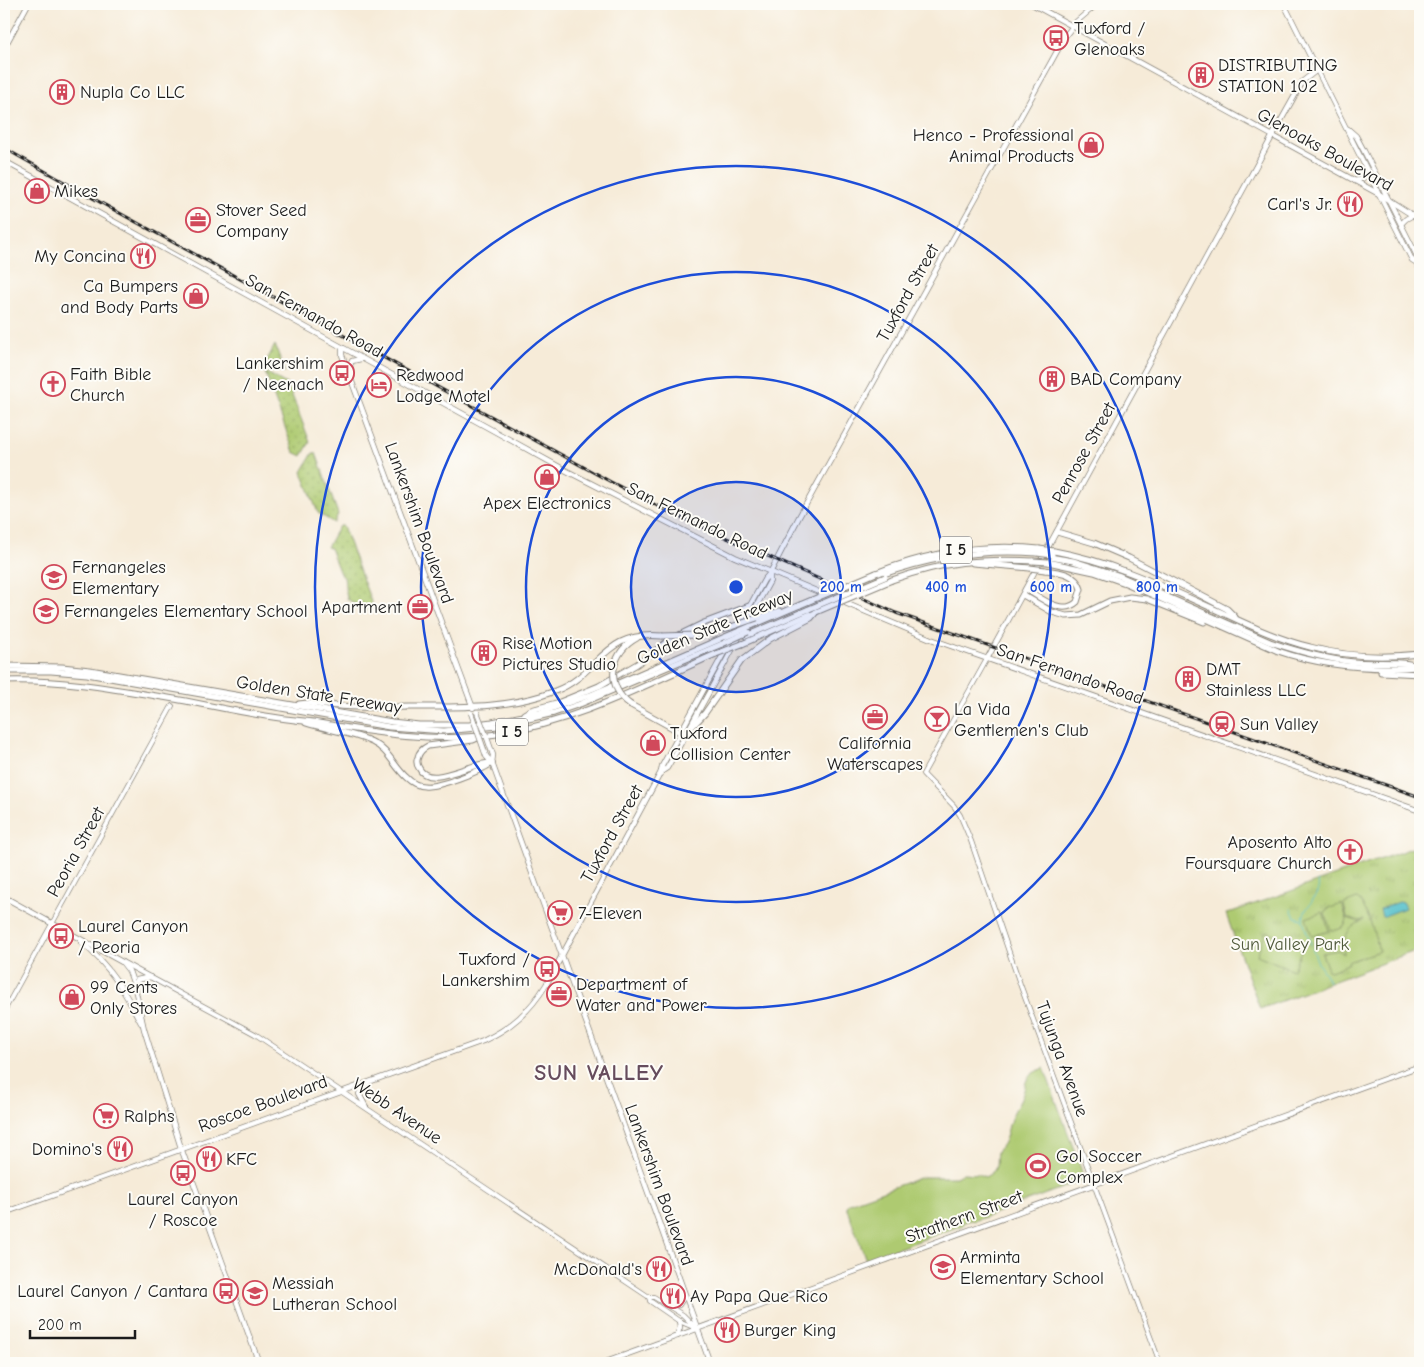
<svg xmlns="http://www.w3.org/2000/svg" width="1424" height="1367" font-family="'Comic Neue',sans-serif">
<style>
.grass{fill:url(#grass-dots);stroke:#657346}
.park{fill:url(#park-tufts);stroke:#657346}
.pitch{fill:#aeca71;stroke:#657346}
.water{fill:#50bec9;stroke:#366d72}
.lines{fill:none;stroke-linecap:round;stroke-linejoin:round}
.stream{stroke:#50bec9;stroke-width:1}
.tertiary-casing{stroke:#89847a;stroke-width:5.5}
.secondary-casing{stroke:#89847a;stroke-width:6}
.primary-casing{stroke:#89847a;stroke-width:6}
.motorway-casing{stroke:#89847a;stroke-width:7}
.tertiary{stroke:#fff;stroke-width:4}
.secondary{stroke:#fff;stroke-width:4.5}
.primary{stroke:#fff;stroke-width:4.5}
.motorway{stroke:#fff;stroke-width:5}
.rail-casing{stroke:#1c1c1c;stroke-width:3}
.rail{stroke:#fdfcf7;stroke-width:1;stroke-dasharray:4;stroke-linecap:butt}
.primary-bridge-casing{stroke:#89847a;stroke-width:6;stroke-linecap:butt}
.motorway-bridge-casing{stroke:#89847a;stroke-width:7;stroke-linecap:butt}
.primary-bridge{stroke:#fff;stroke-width:4.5}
.motorway-bridge{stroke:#fff;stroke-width:5}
.ring{fill:none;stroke:#1d4ed8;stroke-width:2.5}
.labels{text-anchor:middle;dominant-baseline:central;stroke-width:4;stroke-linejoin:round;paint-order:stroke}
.shield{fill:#fdfcf7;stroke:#605f5e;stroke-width:1}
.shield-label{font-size:16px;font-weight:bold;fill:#1c1c1c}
.poi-label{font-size:18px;fill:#1c1c1c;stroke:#fdfcf7;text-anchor:start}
.street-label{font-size:18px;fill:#1c1c1c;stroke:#fdfcf7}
.park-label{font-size:18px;fill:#4f593a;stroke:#fdfcf7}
.district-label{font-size:22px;font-weight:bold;letter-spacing:1px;fill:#664c5d;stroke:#fdfcf7}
.centre{fill:#1d4ed8;stroke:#fdfcf7;stroke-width:2.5}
.ring-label{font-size:15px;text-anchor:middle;font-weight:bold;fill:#1d4ed8;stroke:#fdfcf7;stroke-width:4;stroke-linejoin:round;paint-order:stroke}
</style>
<defs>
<pattern id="grass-dots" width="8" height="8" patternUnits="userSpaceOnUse" patternTransform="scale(1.25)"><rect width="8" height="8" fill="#aeca71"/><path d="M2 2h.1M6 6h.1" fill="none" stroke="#95ad61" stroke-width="1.8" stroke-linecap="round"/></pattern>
<pattern id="park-tufts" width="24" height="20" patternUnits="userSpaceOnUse" patternTransform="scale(1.25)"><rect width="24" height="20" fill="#aeca71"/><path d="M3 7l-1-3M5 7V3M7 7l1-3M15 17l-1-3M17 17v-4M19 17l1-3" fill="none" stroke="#95ad61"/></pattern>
</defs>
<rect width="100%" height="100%" fill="#fdfcf7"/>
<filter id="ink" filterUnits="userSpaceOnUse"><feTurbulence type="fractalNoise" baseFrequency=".02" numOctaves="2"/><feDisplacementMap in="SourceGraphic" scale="10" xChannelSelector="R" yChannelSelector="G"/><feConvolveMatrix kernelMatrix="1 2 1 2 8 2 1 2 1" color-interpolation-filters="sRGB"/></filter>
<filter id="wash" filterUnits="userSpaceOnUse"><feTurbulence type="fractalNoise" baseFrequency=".0096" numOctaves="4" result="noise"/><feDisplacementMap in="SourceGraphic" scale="20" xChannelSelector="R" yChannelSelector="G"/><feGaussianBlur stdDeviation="1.12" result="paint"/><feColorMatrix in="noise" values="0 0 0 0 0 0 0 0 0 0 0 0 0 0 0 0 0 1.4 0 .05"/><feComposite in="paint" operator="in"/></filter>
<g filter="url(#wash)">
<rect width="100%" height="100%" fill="#f6ebd8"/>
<g class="grass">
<path d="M275 345 285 372 266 362Z"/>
<path d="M265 372 288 385 310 442 302 456 294 452Z"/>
<path d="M313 453H316L338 514 334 523 318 513 302 472Z"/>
<path d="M339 526H343L373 607H370L367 611 347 599 344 577 340 574 330 548 327 547Z"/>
</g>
<path class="park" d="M1412 848 1417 850 1420 858V949L1260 1009 1226 914Z"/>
<g class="pitch">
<path d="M1357 899C1366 903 1376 939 1379 951L1348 962V964L1331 971 1328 970 1322 953 1338 950 1344 954C1342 936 1349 927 1364 920L1357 921 1347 918 1344 904Z"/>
<path d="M1342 904 1347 920 1344 927 1337 930H1331L1325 913 1327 909Z"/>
<path d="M1323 912 1329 931 1312 936 1306 918Z"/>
<path d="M1266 931 1303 946 1293 970 1257 955Z"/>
<path d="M1044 1068 1084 1177 1083 1180 974 1221 972 1220 964 1222 963 1225 866 1260 846 1206 849 1203 922 1177H956L963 1173 978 1174 985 1177C1000 1169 995 1165 997 1151 1008 1142 1006 1132 1011 1119 1013 1112 1017 1107 1020 1101 1029 1083 1020 1077 1044 1068Z"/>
</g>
<path class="water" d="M1402 901 1405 908 1382 917 1380 909Z"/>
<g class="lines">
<g class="stream">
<path d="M1318 881C1322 897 1303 906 1303 920 1303 923 1317 961 1319 965 1323 971 1327 975 1329 982"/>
<path d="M1291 909 1295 917 1302 919"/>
</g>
</g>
</g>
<g filter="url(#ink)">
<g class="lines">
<defs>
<g id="tertiary">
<path d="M987 659 923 774 954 806 960 815 971 841 1020 984 1160 1363"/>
<path d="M124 963 255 1034 649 1297H654L683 1315 697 1329"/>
<path d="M4 1011 172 706"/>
<path d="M649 1297 650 1301 679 1321 693 1327"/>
<path d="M670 1307 679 1305 685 1296"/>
</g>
<g id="secondary">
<path d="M1032 4 1379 194 1420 220"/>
<path d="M4 48 28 4"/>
<path d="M987 659 1279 124 1303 81 1317 70"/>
<path d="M677 1336 680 1327 679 1321"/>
<path d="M603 1363 1420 1066"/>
</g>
<g id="primary">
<path d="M1284 4 1412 260 1417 263 1420 270"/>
<path d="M1348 129 1356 136 1364 151 1418 258 1417 263"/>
<path d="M4 161 563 469 735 557 931 639 1420 811"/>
<path d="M1355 181 1363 178 1367 171"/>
<path d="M1401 224 1406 219 1413 215"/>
<path d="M342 348V355L352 382 473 708"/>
<path d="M352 376 350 365 352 361 361 359"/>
<path d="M486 735 493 755 492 763"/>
<path d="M483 747 486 756 492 763 710 1363"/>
<path d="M661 772 667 768 675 754 770 581V573"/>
<path d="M4 897 122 962 129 971 135 988 144 1029 181 1148 259 1363"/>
<path d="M81 942C110 966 124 990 141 1023"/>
<path d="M135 987 137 980 150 977"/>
<path d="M366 1107 359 1094 361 1089 367 1084"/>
<path d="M4 1213 483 1041C511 1028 530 1011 546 985L661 772 662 766 764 580 770 573 799 517 1066 35 1076 22 1097 4"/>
</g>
<g id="motorway">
<path d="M1057 532 1094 543 1129 558 1227 609 1235 617"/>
<path d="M1054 551C1115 562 1169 589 1225 614 1253 627 1281 640 1310 647 1346 657 1383 658 1420 654"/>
<path d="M1050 557 1073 561 1120 576 1270 642C1297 651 1325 659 1354 662 1373 664 1404 660 1420 667"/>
<path d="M1048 562 1094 572 1128 584 1278 651C1324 667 1372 670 1420 667"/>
<path d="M973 563 1030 568"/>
<path d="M876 573C929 552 982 543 1039 549"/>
<path d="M881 575C932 556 983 549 1037 553"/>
<path d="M892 580C943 562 980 558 1033 561"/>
<path d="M1026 589C1041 598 1062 616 1077 602L1081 589C1076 573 1060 572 1045 570"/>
<path d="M1023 595 1052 612 1066 616 1081 615 1110 601 1130 597 1147 599 1204 622"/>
<path d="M757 618 780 611"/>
<path d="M751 626 800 605"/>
<path d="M696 635 731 627"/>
<path d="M746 636 809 609"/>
<path d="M742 644 815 612"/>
<path d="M4 666 62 667 90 670 392 722 419 725H469L492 722 539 713 593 694 725 637"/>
<path d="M614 668C617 654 624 645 637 638"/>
<path d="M4 671H51L87 674 389 727 444 731 498 726 554 713 580 704 722 644"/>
<path d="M1381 672 1420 674"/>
<path d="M4 681C65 679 120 690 180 700 218 707 256 716 295 720 301 721 307 721 313 722 375 733 435 743 497 734 574 723 645 685 716 654"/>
<path d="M299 704 308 703C343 708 377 708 411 707 459 707 509 709 555 691 600 674 602 630 662 636"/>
<path d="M631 705 680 732H687L705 713 742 660 770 639 811 618 816 612"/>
<path d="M524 714 531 710 560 702 599 686 637 664 671 639 704 623 749 606"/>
<path d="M306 723C327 730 352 732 372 742 389 750 394 767 407 778 411 782 418 786 424 786 438 788 481 771 492 763"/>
<path d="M480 737 473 740 428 746C424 748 419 752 418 757 416 761 417 765 419 768 429 790 473 761 492 763"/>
</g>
</defs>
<use href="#tertiary" class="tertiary-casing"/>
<use href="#secondary" class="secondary-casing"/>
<use href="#primary" class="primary-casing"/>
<use href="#motorway" class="motorway-casing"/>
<use href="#tertiary" class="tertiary"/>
<use href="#secondary" class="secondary"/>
<use href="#primary" class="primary"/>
<use href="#motorway" class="motorway"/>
<defs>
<path id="rail" d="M4 148 105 205 611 482 675 515 896 613 1420 797"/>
</defs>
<use href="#rail" class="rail-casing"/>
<use href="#rail" class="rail"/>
<defs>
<g id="primary-bridge">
<path d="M477 712 486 735"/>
<path d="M471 713 483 747"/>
</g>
<g id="motorway-bridge">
<path d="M1039 549 1054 551"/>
<path d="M1037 553 1052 555"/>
<path d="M1033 561 1048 562"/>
<path d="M1030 568 1045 570"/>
<path d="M800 605 876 573"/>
<path d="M809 609 885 577"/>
<path d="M816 612 892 580"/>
<path d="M731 627 757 618"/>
<path d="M662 636 696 635"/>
<path d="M725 637 751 626"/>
<path d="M722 644 748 632"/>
<path d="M716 654 742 644"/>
<path d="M614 668C612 684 618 696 631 705"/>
</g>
</defs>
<use href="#primary-bridge" class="primary-bridge-casing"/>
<use href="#motorway-bridge" class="motorway-bridge-casing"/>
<use href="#primary-bridge" class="primary-bridge"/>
<use href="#motorway-bridge" class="motorway-bridge"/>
</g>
</g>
<circle cx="736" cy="587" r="105" fill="#1d4ed8" fill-opacity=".12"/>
<g class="ring">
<circle cx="736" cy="587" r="105"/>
<circle cx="736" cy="587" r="210"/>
<circle cx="736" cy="587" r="315"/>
<circle cx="736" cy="587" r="421"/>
</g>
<defs>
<symbol id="bus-ring" viewBox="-11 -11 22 22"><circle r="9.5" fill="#fdfcf7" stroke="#d1495b" stroke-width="1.5"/><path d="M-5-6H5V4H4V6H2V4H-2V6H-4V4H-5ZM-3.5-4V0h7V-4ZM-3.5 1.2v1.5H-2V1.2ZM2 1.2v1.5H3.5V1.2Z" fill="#d1495b"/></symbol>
<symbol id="building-ring" viewBox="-11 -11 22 22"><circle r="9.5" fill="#fdfcf7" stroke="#d1495b" stroke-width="1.5"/><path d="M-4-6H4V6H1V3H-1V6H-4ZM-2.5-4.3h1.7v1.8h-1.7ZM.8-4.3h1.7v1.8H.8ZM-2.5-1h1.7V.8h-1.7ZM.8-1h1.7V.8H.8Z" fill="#d1495b"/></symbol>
<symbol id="shop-ring" viewBox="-11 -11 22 22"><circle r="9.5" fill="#fdfcf7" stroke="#d1495b" stroke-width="1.5"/><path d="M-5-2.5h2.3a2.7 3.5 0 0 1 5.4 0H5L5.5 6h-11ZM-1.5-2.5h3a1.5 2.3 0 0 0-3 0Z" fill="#d1495b"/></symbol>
<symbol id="restaurant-ring" viewBox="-11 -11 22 22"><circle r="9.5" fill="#fdfcf7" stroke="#d1495b" stroke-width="1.5"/><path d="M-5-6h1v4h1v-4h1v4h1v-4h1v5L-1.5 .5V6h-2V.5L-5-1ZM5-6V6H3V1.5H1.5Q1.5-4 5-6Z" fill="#d1495b"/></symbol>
<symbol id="office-ring" viewBox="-11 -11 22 22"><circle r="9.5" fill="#fdfcf7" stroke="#d1495b" stroke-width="1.5"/><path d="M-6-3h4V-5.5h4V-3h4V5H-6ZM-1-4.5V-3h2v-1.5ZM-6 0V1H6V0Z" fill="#d1495b"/></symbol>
<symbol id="church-ring" viewBox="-11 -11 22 22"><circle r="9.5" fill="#fdfcf7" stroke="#d1495b" stroke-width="1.5"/><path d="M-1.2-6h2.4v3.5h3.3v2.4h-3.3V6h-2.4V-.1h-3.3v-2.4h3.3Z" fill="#d1495b"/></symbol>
<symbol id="hotel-ring" viewBox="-11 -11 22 22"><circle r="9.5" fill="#fdfcf7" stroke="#d1495b" stroke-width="1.5"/><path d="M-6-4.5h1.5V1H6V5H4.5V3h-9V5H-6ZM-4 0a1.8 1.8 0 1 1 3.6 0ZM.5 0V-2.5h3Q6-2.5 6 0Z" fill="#d1495b"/></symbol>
<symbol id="school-ring" viewBox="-11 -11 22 22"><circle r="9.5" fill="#fdfcf7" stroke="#d1495b" stroke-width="1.5"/><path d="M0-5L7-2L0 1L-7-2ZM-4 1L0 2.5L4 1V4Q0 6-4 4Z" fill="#d1495b"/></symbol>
<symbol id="bar-ring" viewBox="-11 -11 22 22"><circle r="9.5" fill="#fdfcf7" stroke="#d1495b" stroke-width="1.5"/><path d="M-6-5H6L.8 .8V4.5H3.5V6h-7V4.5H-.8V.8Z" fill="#d1495b"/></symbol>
<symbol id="station-ring" viewBox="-11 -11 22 22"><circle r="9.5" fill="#fdfcf7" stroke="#d1495b" stroke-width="1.5"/><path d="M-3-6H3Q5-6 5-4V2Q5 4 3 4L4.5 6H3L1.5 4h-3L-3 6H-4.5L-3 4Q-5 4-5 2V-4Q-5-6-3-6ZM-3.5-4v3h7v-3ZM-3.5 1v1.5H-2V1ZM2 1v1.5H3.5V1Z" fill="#d1495b"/></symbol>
<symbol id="supermarket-ring" viewBox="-11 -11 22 22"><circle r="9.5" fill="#fdfcf7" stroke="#d1495b" stroke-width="1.5"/><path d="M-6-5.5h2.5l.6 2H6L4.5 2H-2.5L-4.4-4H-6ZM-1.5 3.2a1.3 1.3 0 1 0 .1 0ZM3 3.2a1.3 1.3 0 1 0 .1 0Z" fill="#d1495b"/></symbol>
<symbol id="stadium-ring" viewBox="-11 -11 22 22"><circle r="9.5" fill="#fdfcf7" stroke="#d1495b" stroke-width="1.5"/><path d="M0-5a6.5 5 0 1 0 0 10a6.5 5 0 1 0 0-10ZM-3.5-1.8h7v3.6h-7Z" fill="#d1495b"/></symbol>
</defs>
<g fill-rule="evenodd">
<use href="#bus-ring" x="1042" y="24" width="28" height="28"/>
<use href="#building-ring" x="1187" y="61" width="28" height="28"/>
<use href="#building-ring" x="48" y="78" width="28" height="28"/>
<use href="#shop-ring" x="1077" y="131" width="28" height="28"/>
<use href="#shop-ring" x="23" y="177" width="28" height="28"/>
<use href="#restaurant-ring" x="1336" y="190" width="28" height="28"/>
<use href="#office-ring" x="184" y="206" width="28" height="28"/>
<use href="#restaurant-ring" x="129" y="242" width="28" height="28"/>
<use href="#shop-ring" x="182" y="282" width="28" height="28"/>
<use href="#bus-ring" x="328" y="359" width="28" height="28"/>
<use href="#building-ring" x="1038" y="365" width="28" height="28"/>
<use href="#church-ring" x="39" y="370" width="28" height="28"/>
<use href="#hotel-ring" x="365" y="371" width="28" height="28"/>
<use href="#shop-ring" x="533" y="463" width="28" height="28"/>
<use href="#school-ring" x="40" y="563" width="28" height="28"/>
<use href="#office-ring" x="406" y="593" width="28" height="28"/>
<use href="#school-ring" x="32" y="597" width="28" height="28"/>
<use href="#building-ring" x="470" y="639" width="28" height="28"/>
<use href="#building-ring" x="1174" y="665" width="28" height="28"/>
<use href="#office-ring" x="861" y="703" width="28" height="28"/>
<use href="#bar-ring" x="923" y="705" width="28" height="28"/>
<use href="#station-ring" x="1208" y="710" width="28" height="28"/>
<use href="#shop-ring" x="639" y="729" width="28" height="28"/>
<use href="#church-ring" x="1336" y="838" width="28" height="28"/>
<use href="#supermarket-ring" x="546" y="899" width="28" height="28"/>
<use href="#bus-ring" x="47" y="922" width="28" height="28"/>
<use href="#bus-ring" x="533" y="955" width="28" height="28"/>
<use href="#office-ring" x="545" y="980" width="28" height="28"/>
<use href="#shop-ring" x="58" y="983" width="28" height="28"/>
<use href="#supermarket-ring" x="92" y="1102" width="28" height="28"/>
<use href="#restaurant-ring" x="106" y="1135" width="28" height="28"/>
<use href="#restaurant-ring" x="195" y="1145" width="28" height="28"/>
<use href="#stadium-ring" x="1024" y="1152" width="28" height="28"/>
<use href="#bus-ring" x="169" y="1159" width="28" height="28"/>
<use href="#school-ring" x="929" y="1253" width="28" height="28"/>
<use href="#restaurant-ring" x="645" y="1255" width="28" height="28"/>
<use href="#bus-ring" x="212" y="1277" width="28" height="28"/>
<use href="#school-ring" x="241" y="1279" width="28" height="28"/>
<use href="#restaurant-ring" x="659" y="1282" width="28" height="28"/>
<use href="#restaurant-ring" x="713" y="1316" width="28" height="28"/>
</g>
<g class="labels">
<g class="shield">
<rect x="940" y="536.5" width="32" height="27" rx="4"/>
<rect x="496" y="718.5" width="32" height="27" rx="4"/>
</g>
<g class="shield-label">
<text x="956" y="550">I 5</text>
<text x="512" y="732">I 5</text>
</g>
<g class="poi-label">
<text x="1074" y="28">Tuxford /<tspan x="1074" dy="21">Glenoaks</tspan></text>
<text x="1218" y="65">DISTRIBUTING<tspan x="1218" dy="21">STATION 102</tspan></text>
<text x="80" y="92">Nupla Co LLC</text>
<text x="1074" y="135" text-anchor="end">Henco - Professional<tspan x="1074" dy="21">Animal Products</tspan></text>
<text x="54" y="191">Mikes</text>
<text x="1332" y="204" text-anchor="end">Carl's Jr.</text>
<text x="216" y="210">Stover Seed<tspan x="216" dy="21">Company</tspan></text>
<text x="126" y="256" text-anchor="end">My Concina</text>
<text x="178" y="286" text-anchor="end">Ca Bumpers<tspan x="178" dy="21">and Body Parts</tspan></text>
<text x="324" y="363" text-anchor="end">Lankershim<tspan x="324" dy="21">/ Neenach</tspan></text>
<text x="70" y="374">Faith Bible<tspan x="70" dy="21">Church</tspan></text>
<text x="396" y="375">Redwood<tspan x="396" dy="21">Lodge Motel</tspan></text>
<text x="1070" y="379">BAD Company</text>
<text x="547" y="503" text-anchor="middle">Apex Electronics</text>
<text x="72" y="567">Fernangeles<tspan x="72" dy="21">Elementary</tspan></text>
<text x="402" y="607" text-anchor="end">Apartment</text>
<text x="64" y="611">Fernangeles Elementary School</text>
<text x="502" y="643">Rise Motion<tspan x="502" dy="21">Pictures Studio</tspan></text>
<text x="1206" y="669">DMT<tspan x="1206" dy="21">Stainless LLC</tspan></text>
<text x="954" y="709">La Vida<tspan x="954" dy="21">Gentlemen's Club</tspan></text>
<text x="1240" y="724">Sun Valley</text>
<text x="670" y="733">Tuxford<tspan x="670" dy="21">Collision Center</tspan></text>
<text x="875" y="743" text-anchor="middle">California<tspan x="875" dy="21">Waterscapes</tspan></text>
<text x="1332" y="842" text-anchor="end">Aposento Alto<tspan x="1332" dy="21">Foursquare Church</tspan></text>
<text x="578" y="913">7-Eleven</text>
<text x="78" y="926">Laurel Canyon<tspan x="78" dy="21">/ Peoria</tspan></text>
<text x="530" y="959" text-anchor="end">Tuxford /<tspan x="530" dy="21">Lankershim</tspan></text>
<text x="576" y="984">Department of<tspan x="576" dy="21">Water and Power</tspan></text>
<text x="90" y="987">99 Cents<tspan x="90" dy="21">Only Stores</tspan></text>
<text x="124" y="1116">Ralphs</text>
<text x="102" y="1149" text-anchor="end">Domino's</text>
<text x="1056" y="1156">Gol Soccer<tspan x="1056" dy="21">Complex</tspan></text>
<text x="226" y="1159">KFC</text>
<text x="183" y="1199" text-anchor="middle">Laurel Canyon<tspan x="183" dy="21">/ Roscoe</tspan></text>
<text x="960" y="1257">Arminta<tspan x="960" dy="21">Elementary School</tspan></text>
<text x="642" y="1269" text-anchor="end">McDonald's</text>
<text x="272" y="1283">Messiah<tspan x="272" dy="21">Lutheran School</tspan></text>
<text x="208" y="1291" text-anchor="end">Laurel Canyon / Cantara</text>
<text x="690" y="1296">Ay Papa Que Rico</text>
<text x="744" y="1330">Burger King</text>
</g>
<g class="street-label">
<text transform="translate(1325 150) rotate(29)">Glenoaks Boulevard</text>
<text transform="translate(908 293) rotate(-61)">Tuxford Street</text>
<text transform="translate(314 316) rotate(29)">San Fernando Road</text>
<text transform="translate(1084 453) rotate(-61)">Penrose Street</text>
<text transform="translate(697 521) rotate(26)">San Fernando Road</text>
<text transform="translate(419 523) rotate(70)">Lankershim Boulevard</text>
<text transform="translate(715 627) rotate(-23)">Golden State Freeway</text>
<text transform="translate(1070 674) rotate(19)">San Fernando Road</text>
<text transform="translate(319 695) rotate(9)">Golden State Freeway</text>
<text transform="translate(612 834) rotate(-61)">Tuxford Street</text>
<text transform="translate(76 852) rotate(-61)">Peoria Street</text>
<text transform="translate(1062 1059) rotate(70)">Tujunga Avenue</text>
<text transform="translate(263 1104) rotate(-20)">Roscoe Boulevard</text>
<text transform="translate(397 1111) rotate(34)">Webb Avenue</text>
<text transform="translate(659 1185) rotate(70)">Lankershim Boulevard</text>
<text transform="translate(964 1217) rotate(-20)">Strathern Street</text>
</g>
<g class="park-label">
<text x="1290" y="944">Sun Valley Park</text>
</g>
<g class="district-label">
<text x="599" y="1073">SUN VALLEY</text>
</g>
</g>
<circle cx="736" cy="587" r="8" class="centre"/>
<g class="ring-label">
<text x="841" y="592">200 m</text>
<text x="946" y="592">400 m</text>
<text x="1051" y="592">600 m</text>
<text x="1157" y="592">800 m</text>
</g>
<rect width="1424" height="1367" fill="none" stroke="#fdfcf7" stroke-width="20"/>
<path d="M30 1330v8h105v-8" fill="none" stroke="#1c1c1c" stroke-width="2.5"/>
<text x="38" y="1330" font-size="15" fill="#1c1c1c" stroke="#fdfcf7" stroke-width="4" paint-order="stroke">200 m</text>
</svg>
